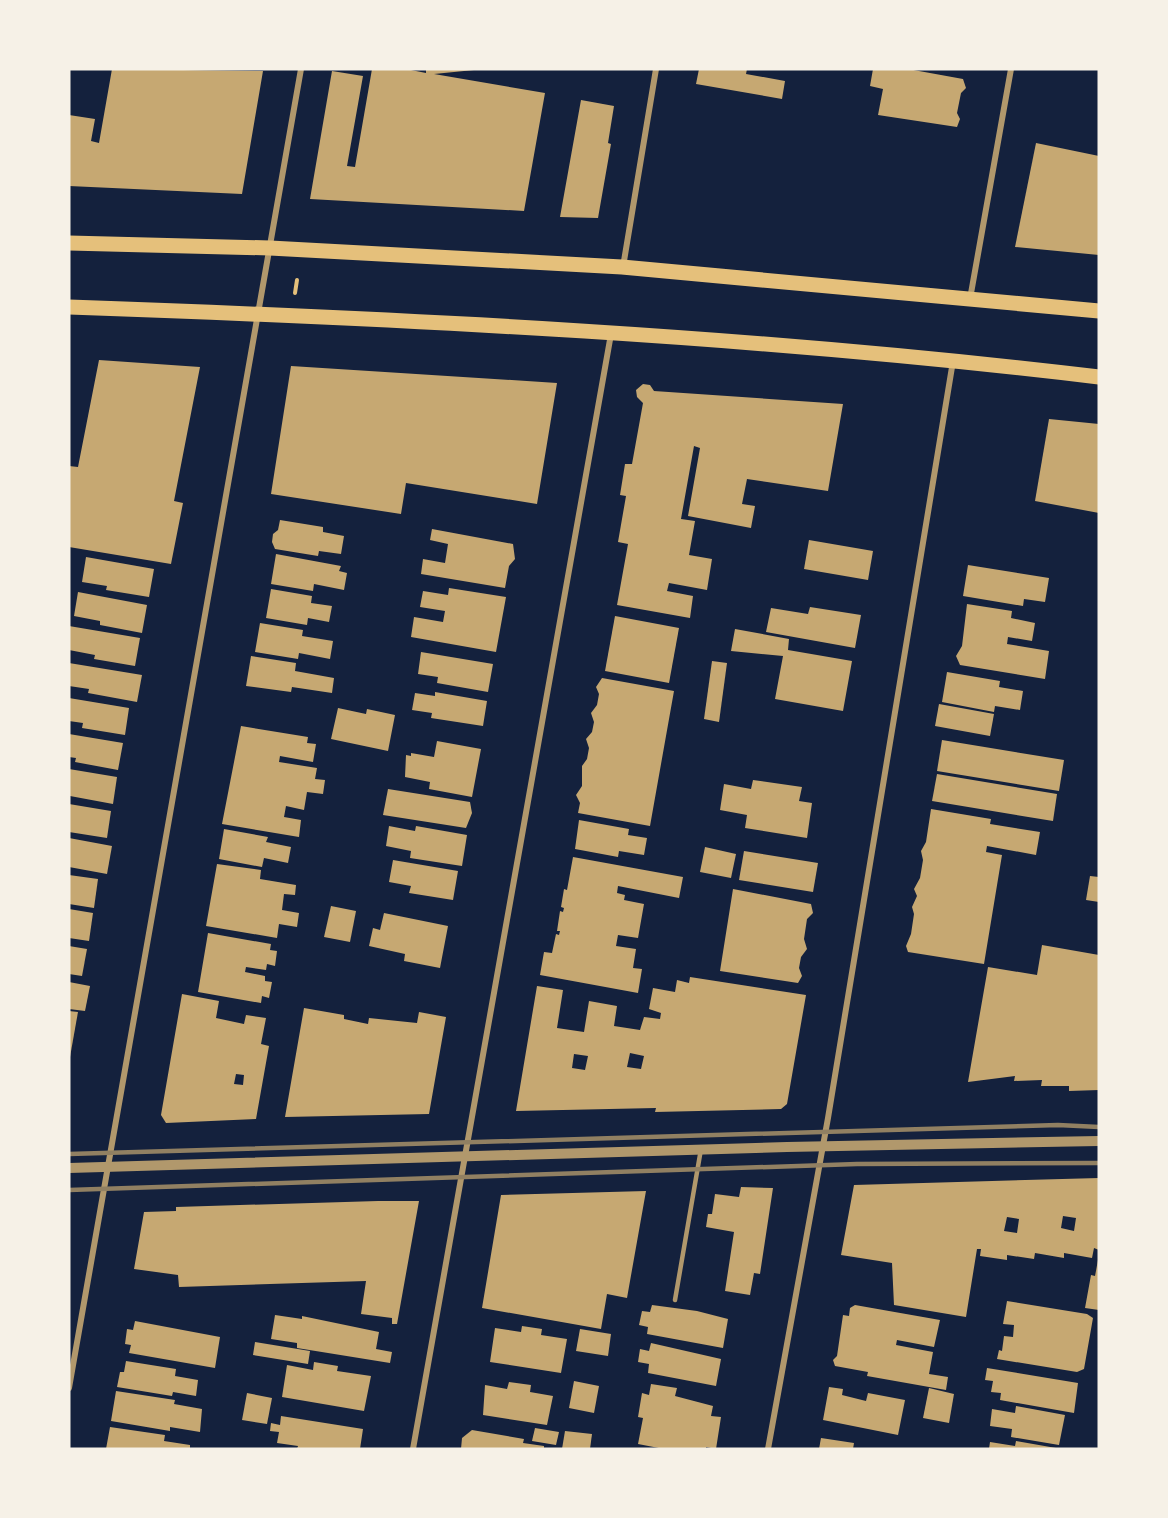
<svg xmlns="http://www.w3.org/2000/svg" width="1168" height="1518" font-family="Poppins,sans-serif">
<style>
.building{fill:#c6a872;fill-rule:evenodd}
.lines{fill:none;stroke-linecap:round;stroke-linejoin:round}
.path{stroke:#e5c07b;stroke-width:4}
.service{stroke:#b1986c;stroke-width:4.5}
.minor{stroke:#b1986c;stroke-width:6}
.tertiary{stroke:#b1986c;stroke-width:10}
.primary{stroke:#e5c07b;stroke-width:15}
.rail{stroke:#918062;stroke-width:4.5}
</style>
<rect width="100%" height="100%" fill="#14213d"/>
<g class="building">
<path d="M112 69 263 71 242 194 69 186V115L95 119 91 141 99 143Z"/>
<path d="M372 69H406L426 73V69H484L434 74 545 93 524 211 310 199 332 71 363 76 347 166 355 167Z"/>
<path d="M699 69H747L746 74 785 81 782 99 696 84Z"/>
<path d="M873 69H908L963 79 966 88 961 93 957 113 960 119 957 127 878 115 883 89 870 86Z"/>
<path d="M581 100 614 106 608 143 611 144 598 218 560 217Z"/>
<path d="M1036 143 1099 156V255L1015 247Z"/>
<path d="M99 360 200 367 174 501 183 503 171 564 69 547V466L78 467Z"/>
<path d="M291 366 557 383 537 504 406 483 401 514 271 494Z"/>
<path d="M643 384 650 385 654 391 843 404 828 491 747 479 742 504 755 506 751 528 688 516 700 448 694 446 681 519 695 521 689 555 712 559 707 590 669 583 667 591 693 596 690 618 617 605 628 544 618 542 626 496 620 495 625 464H632L643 403 637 397 636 390Z"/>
<path d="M1049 419 1099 424V513L1035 501Z"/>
<path d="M280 520 323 527V532L344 536 341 554 319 551 318 556 275 549 272 542 273 534 278 530Z"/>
<path d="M432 529 513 544 515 559 509 566 505 588 421 574 423 559 445 563 448 544 430 540Z"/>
<path d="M809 540 873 551 868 580 804 569Z"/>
<path d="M276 554 341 566 339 571 347 573 344 590 314 584 313 591 271 584Z"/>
<path d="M86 557 154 569 149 597 106 590 107 586 82 582Z"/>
<path d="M968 565 1049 578 1045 602 1024 599 1023 606 963 596Z"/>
<path d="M449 588 506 597 496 652 411 637 414 617 443 622 445 611 420 607 423 591 448 595Z"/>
<path d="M271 589 312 596 311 603 332 606 329 622 308 618 307 625 266 618Z"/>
<path d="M78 592 147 605 142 633 100 625V621L74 616Z"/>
<path d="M967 604 1012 611 1011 618 1035 623 1032 641 1008 637 1007 644 1049 651 1045 679 960 665 956 656 962 646Z"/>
<path d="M810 607 861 615 855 648 766 632 771 608 808 614Z"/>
<path d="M615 616 679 628 669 683 605 671Z"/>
<path d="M260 623 303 630 302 636 333 641 330 659 299 653 298 659 255 652Z"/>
<path d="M69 626 140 638 135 666 94 659 95 655 69 650Z"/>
<path d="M735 629 789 639 788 650 852 661 843 711 775 699 783 656 731 651Z"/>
<path d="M421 652 493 664 488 692 437 683 438 677 418 674Z"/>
<path d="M251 656 296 663 295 671 334 678 332 693 292 687 291 692 246 686Z"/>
<path d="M712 661 727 663 719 722 704 719Z"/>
<path d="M69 663 142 675 137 702 88 693 89 689 69 686Z"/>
<path d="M947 672 1000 681 999 687 1023 691 1020 710 995 706 994 712 942 702Z"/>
<path d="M602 678 674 691 650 826 578 813 580 803 576 795 582 786V766L587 759 589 748 586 739 592 732 594 722 591 713 597 705 599 694 596 687Z"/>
<path d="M435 692 487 701 483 726 431 718 432 713 412 710 415 693 435 696Z"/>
<path d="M69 698 129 708 125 735 82 728 83 723 69 721Z"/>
<path d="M939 704 994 714 990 736 935 726Z"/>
<path d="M338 708 366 714 367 709 395 715 388 751 331 739Z"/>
<path d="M241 726 308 737 307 743 316 744 313 762 280 756 279 762 317 768 315 779 325 780 323 794 307 792 304 810 286 806 284 817 301 820 299 837 222 824Z"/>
<path d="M69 734 123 743 118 770 75 762 76 758 69 757Z"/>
<path d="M942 740 1064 760 1059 791 937 771Z"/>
<path d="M437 741 481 749 472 797 429 789 430 782 405 777 406 755 411 756V753L434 757Z"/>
<path d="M69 769 117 777 113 804 70 796Z"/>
<path d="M937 774 1057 794 1053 821 932 801Z"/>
<path d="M753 780 802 787 799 801 812 803 807 838 745 828 747 815 720 810 724 784 751 789Z"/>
<path d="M388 789 470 802 472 813 466 828 383 815Z"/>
<path d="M69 804 111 811 107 838 69 832Z"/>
<path d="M931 809 991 819 990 824 1040 832 1036 855 987 846 986 852 1002 855 984 964 908 952 906 946 911 934 914 914 912 907 917 896 914 889 920 878 923 860 921 851 926 842Z"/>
<path d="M579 820 629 829 628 835 647 838 644 855 619 851 618 857 575 849Z"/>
<path d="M389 826 415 831 416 826 467 835 462 866 410 858 411 851 386 846Z"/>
<path d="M224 829 268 837 266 842 291 847 288 863 264 858 262 867 219 859Z"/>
<path d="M69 838 112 846 107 874 69 867Z"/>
<path d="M705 847 736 854 731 878 700 872Z"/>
<path d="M744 851 818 863 813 892 739 880Z"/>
<path d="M573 857 683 877 679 898 618 886 617 893 625 895 624 900 644 904 638 938 618 935 616 946 636 949 633 968 642 969 638 993 540 975 544 952 552 953 556 934 559 935 560 931H557L560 911 563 912 564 908 561 907 564 889 567 890Z"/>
<path d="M393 860 458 871 453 900 409 893 411 886 389 882Z"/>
<path d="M217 864 261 870 260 879 296 885 295 895 284 894 282 910 299 913 297 927 279 924 277 938 206 926Z"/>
<path d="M69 875 98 879 94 908 69 904Z"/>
<path d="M1090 876 1099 877V902L1086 900Z"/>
<path d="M733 889 811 904 813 913 807 919 804 939 807 949 801 957 799 968 802 976 798 983 720 971Z"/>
<path d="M331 906 356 911 350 942 324 937Z"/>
<path d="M69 909 93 913 89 941 69 938Z"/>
<path d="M384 913 448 926 440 968 404 961 405 954 369 946 373 928 380 930Z"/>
<path d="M208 933 271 944 270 950 277 951 275 966 267 964 266 970 246 967 245 972 265 976V981L272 982 269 998 262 996 261 1003 198 992Z"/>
<path d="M1042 945 1099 955V1090L1069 1091V1086H1041L1042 1080 1014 1081 1015 1076 968 1082 988 967 1037 975Z"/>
<path d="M69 946 87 949 82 976 69 974Z"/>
<path d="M690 977 806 995 787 1104 781 1109 655 1112 656 1108 516 1111 537 986 563 990 557 1028 584 1032 589 1001 617 1006 614 1026 640 1030 644 1017 660 1019 661 1013 649 1009 653 988 675 992 677 980 689 983ZM630 1053 644 1056 641 1069 627 1067ZM574 1054 588 1056 585 1070 572 1068Z"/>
<path d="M69 982 90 986 85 1011 69 1009Z"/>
<path d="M182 994 219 1001 216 1018 244 1024 246 1015 266 1018 261 1044 269 1046 256 1119 166 1123 161 1115ZM236 1074 244 1075 243 1085 234 1084Z"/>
<path d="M304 1008 344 1015V1019L368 1024 369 1018 417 1023 419 1012 446 1017 429 1114 285 1117Z"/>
<path d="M69 1011 78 1012 70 1057H69Z"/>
<path d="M1099 1178V1250L1094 1248 1092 1258 1064 1253V1258L1035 1253 1034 1259 1007 1255V1260L980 1256 981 1249H977L966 1317 894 1305 892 1263 841 1255 854 1185ZM1063 1216 1076 1218 1074 1231 1061 1228ZM1007 1217 1019 1219 1017 1233 1004 1231Z"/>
<path d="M741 1187 773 1188 760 1274 754 1273 750 1295 725 1291 734 1232 706 1227 708 1214H712L715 1194 739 1197Z"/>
<path d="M646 1191 627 1298 607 1294 601 1329 482 1308 501 1195Z"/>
<path d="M378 1201H419L397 1324H392V1318L361 1314 366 1281 179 1287 178 1275 134 1269 144 1212 176 1211V1207Z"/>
<path d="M1098 1260 1099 1261V1310L1085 1308 1091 1275 1095 1276Z"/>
<path d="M1007 1301 1087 1314 1093 1318 1084 1369 1077 1372 997 1359 999 1350 1002 1351 1004 1336 1013 1337 1014 1325 1003 1324Z"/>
<path d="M652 1305 697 1311 728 1319 723 1348 647 1334 648 1327 639 1325 642 1311 650 1312Z"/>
<path d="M855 1305 940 1320 934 1347 897 1340 896 1345 933 1352 929 1374 948 1377 946 1390 867 1376 868 1372 835 1366 833 1360 837 1356 843 1315 849 1316 850 1308Z"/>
<path d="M275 1315 302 1319V1316L379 1332 376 1349 392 1352 390 1363 297 1348V1343L271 1339Z"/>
<path d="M135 1321 220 1337 215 1368 129 1353 131 1345 125 1344 127 1329 133 1330Z"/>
<path d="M522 1326 542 1329 541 1335 567 1339 561 1373 490 1362 495 1328 521 1332Z"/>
<path d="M580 1329 611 1334 608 1356 576 1351Z"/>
<path d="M255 1342 310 1351 308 1364 253 1355Z"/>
<path d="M651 1343 721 1359 716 1386 648 1373 649 1364 638 1362 640 1349 649 1351Z"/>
<path d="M126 1361 176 1369 175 1376 198 1380 196 1396 173 1392 172 1396 117 1387 120 1372H124Z"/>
<path d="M314 1362 338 1366 337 1371 371 1376 364 1411 282 1397 287 1365 313 1370Z"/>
<path d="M987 1368 1078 1383 1074 1413 1000 1400 1001 1393 991 1392 993 1381 985 1380Z"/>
<path d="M574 1381 599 1386 594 1413 569 1408Z"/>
<path d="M509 1382 531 1385 530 1392 553 1396 547 1425 483 1415 485 1385 507 1389Z"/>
<path d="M651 1384 677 1388 675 1396 713 1406 711 1416 721 1417 716 1449 706 1447V1449H664L638 1444 643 1418 638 1417 642 1393 649 1395Z"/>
<path d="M829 1387 843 1389 842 1395 866 1401 868 1393 905 1400 898 1435 823 1420Z"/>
<path d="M929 1388 954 1394 949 1423 923 1418Z"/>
<path d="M116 1391 175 1400 174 1404 202 1409 200 1432 170 1427V1431L111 1421Z"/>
<path d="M247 1393 272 1398 267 1424 242 1420Z"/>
<path d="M1016 1406 1065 1415 1059 1445 1011 1437 1012 1429 990 1426 992 1409 1015 1413Z"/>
<path d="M281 1416 363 1429 360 1449H297L298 1446 277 1443 279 1432 270 1431 271 1423 280 1425Z"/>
<path d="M110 1427 165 1435 164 1441 190 1445V1449H106Z"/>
<path d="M535 1428 559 1432 556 1445 532 1441Z"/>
<path d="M472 1430 524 1439 523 1443 544 1446V1449H461L462 1438Z"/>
<path d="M565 1431 592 1434 590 1449H562Z"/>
<path d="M821 1438 854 1443 853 1449H819Z"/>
<path d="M1016 1441 1056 1448V1449H989L990 1442 1015 1446Z"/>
</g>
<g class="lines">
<path class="path" d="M295 293 297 280"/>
<path class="service" d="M675 1300 701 1149"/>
<g class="minor">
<path d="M623 267 656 69"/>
<path d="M970 299 1011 69"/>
<path d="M69 1388 301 69"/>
<path d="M413 1449 611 334"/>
<path d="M768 1449 828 1118 953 361"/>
</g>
<path class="tertiary" d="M69 1168 787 1147 1099 1141"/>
<g class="primary">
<path d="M69 243 270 248 622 267 1099 311"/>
<path d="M69 307C413 319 757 336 1099 377"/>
</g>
<g class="rail">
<path d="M69 1154 1058 1125 1099 1127"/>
<path d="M69 1190 857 1164 1099 1163"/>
</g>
</g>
<rect width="1168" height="1518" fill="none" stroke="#f6f1e7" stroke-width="141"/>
</svg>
